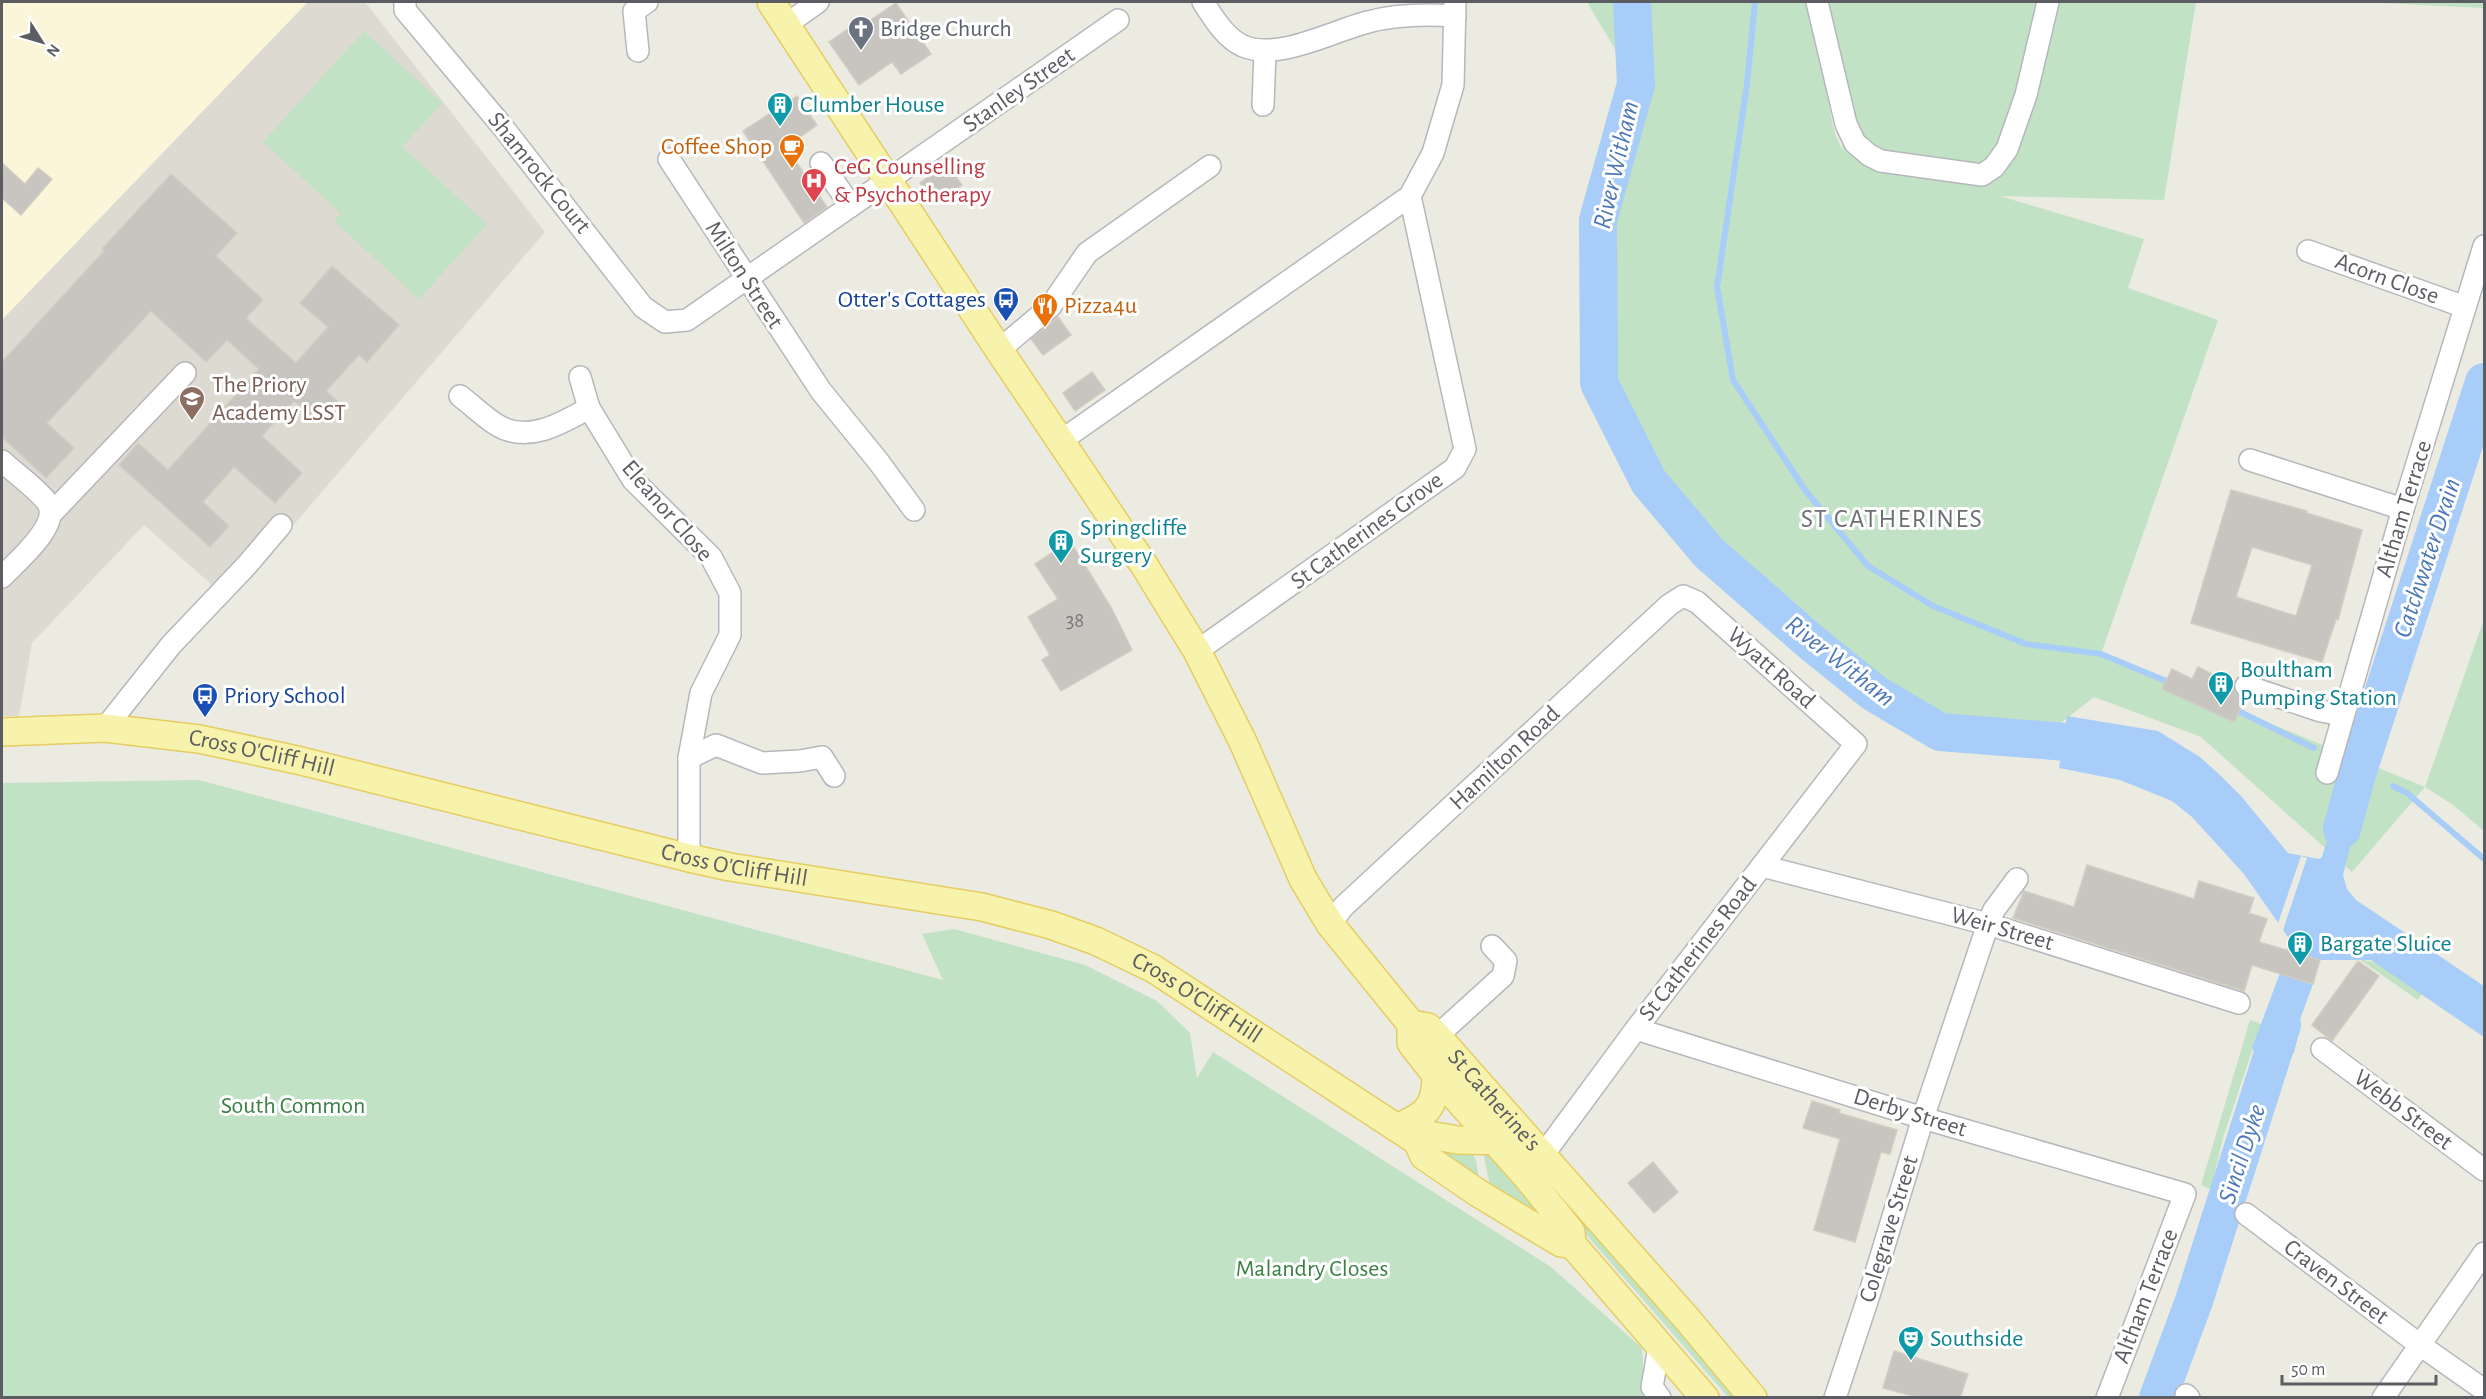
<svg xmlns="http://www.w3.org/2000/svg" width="2486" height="1399" font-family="'Alegreya Sans',sans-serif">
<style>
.commercial{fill:#fbf6d9}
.education{fill:#dcdad1}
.green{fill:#c1e2c4}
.water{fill:#a7cdf8}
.pier{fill:#ecebe2}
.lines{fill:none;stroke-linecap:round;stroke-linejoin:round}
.stream{stroke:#a7cdf8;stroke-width:6}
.river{stroke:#a7cdf8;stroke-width:38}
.building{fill:#c8c5c0;stroke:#d0cdc1;stroke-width:1.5;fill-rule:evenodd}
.minor-casing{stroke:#b5b7bc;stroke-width:24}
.major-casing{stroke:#e5cd62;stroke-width:30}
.minor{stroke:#fff;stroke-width:21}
.major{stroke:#f8f3ac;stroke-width:27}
.labels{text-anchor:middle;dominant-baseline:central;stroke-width:6;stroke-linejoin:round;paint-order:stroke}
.number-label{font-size:21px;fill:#76777a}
.worship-label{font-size:24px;fill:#5b616d;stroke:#fff;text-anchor:start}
.street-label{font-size:24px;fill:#5b5d62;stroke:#fff}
.culture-label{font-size:24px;fill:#0d838f;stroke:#fff;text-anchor:start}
.food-label{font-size:24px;fill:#c56008;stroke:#fff;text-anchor:end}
.health-label{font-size:24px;fill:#be3a42;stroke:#fff;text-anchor:start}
.transit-label{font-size:24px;fill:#164399;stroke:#fff;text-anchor:end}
.education-label{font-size:24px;fill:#785e54;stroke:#fff;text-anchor:start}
.park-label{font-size:24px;fill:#3b8045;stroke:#fff}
.water-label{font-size:26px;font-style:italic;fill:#4c77b9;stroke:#fff}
.neighbourhood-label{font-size:26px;letter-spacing:1.5px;fill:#6c6f74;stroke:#fff}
</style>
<rect width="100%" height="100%" fill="#ecebe2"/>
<path class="commercial" d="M2 2H308L2 320Z"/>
<path class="education" d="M308 2H365L545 232 229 600 144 525 32 643 19 716H2V320Z"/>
<g class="green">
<path d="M1587 2H1807L1835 134 1843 151 1828 2H2196L2164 200 2000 196 2144 239 2128 288 2218 320 2101 654 2425 787 2484 619V831L2453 805 2425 787 2352 872 2201 737 2094 697 2039 740 1940 732 1874 693 1812 643 1709 553 1649 482 1599 383 1598 220 1636 84Z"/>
<path d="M2361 2H2484V8Z"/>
<path d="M364 31 442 103 402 147 487 224 419 299 334 221 341 213 263 142Z"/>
<path d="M199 780 943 980 922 934 954 929 1085 965 1157 1001 1190 1033 1197 1078 1213 1052 1551 1267 1642 1348 1645 1397H2V783Z"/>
<path d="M2359 959 2377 963 2422 994 2418 1000Z"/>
<path d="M2250 1020 2261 1024 2223 1138 2211 1189 2201 1185Z"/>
<path d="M1446 1149 1470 1150 1476 1160 1479 1180 1443 1156Z"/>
<path d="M1483 1151 1492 1152 1564 1234 1490 1186Z"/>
<path d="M1529 1169 1538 1170 1741 1397H1728Z"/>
</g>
<g class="water">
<path d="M2067 716 2158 731 2200 757 2220 775 2241 796 2288 853 2319 859 2322 857 2346 777 2366 782 2343 875 2347 889 2356 900 2484 986V1037L2371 960H2320L2287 950 2288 937 2244 874 2192 817 2172 801 2120 780 2059 768Z"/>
<path d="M2280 973 2313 984 2295 1033 2298 1034 2294 1053 2284 1062 2273 1084 2252 1048Z"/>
</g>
<path class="pier" d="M2301 856 2307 858 2282 933 2277 926Z"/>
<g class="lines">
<g class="stream">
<path d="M1755 2 1747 84 1717 287 1733 380 1805 490 1868 566 1933 606 2026 644 2101 654 2171 683"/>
<path d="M2234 709 2314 748"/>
<path d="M2393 786 2407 793 2484 859"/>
</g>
<g class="river">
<path d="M1632 2 1636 84 1598 220 1599 383 1649 482 1709 553 1812 643 1874 693 1940 732 2066 742 2113 748"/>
<path d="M2342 829 2356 777 2484 382"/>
<path d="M2158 1398 2194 1301 2282 1025"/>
</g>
</g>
<g class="building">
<path d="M896 3 931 54 901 74 892 62 859 85 829 42 863 19 866 23Z"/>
<path d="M797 96 817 125 786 147 827 207 804 223 743 131Z"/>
<path d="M2 163 25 184 38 168 52 179 21 215 2 198Z"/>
<path d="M947 164 962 185 935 204 920 183Z"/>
<path d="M171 174 237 233 216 256 263 300 246 318 296 363 328 327 300 303 332 266 399 325 367 362 359 355 326 391 338 402 319 423 294 401 262 436 302 473 275 503 234 467 203 502 229 526 210 547 119 465 138 443 168 470 259 369 227 340 206 362 151 311 47 423 74 448 46 478 2 437V362L104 251 102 249Z"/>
<path d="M1058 317 1071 335 1043 355 1031 339Z"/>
<path d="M1092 372 1105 390 1075 411 1063 393Z"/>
<path d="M2231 490 2307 511V513L2362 530 2338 620 2336 619 2322 662 2191 623ZM2252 547 2312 565 2296 616 2236 597Z"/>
<path d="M1070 541 1112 609 1132 650 1061 691 1042 660 1050 655 1028 617 1058 599 1035 564Z"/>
<path d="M2198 667 2234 685 2236 694 2245 699 2234 722 2162 689 2172 669 2192 679Z"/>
<path d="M2087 865 2194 899 2199 881 2254 898 2249 913 2267 919 2259 942 2320 960 2313 984 2252 965 2244 991 2013 918 2024 891 2074 907Z"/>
<path d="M2358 961 2379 976 2332 1041 2312 1025Z"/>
<path d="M1812 1101 1840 1110 1839 1113 1897 1130 1890 1154 1881 1152 1855 1242 1814 1230 1840 1139 1803 1128Z"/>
<path d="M1653 1162 1678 1192 1654 1213 1628 1183Z"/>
<path d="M1894 1351 1968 1374 1960 1398H1920L1883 1388Z"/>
</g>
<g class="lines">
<defs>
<g id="minor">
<path d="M405 2V10L502 126 643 307 665 322 687 320 1118 20"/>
<path d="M1203 2C1213 17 1225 38 1243 46 1279 61 1332 31 1368 22 1397 14 1426 14 1455 16"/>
<path d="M1817 2 1846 124 1855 143 1869 155 1881 161 1982 175 1994 167 2007 149 2026 95 2048 2"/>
<path d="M787 24 818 2"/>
<path d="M638 51 634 11 647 2"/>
<path d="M1263 105 1265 52"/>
<path d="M669 159 821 391 878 461 914 510"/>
<path d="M821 163 851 206"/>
<path d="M2308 251 2465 307"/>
<path d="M999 350 1050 307 1087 253 1210 166"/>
<path d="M580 377 589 408 633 480 711 557 730 593V635L701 693 689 758V858"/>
<path d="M460 396C472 405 484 417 497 425 528 444 562 423 589 408"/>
<path d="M1062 440 1410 196 1433 153 1453 85 1455 2"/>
<path d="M2250 460 2403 509"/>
<path d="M2 461C16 474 35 487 47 502 63 524 16 562 2 577"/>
<path d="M51 514 185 373"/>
<path d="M1197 651 1455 468 1465 449 1410 196"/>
<path d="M2246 686 2321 711 2342 715"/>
<path d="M105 728 171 645 247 565 281 525"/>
<path d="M689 758 716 745 762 763 800 761 822 757 834 776"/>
<path d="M2327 773 2403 509 2484 246"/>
<path d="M1762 866 1988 924 2239 1003"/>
<path d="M1330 924 1343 907 1669 605 1683 596 1697 602 1856 744 1636 1029 1543 1155"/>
<path d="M1636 1029 1923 1118 2185 1194 2107 1398"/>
<path d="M1437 1036 1503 976 1506 961 1492 946"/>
<path d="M2322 1049 2484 1170"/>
<path d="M2246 1214 2420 1345 2484 1390"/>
<path d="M1659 1347 1652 1387 1660 1398"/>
<path d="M2186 1395 2189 1398"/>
<path d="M1835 1398 1871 1289 1923 1118 1988 924 1994 910 2017 879"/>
<path d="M2383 1398 2484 1253"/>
</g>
<g id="major">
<path d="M771 2 999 350 1144 565 1197 651 1243 742 1303 879 1330 924 1411 1024"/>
<path id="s1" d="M2 732 105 728 199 739 297 760 689 858 730 867 982 907 1051 925 1096 941 1154 969 1417 1141"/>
<path id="s2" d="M1411 1024 1428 1027 1437 1036 1688 1320 1753 1398"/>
<path d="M1411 1024V1043L1436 1075 1527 1177 1571 1232 1572 1244 1705 1398"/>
<path d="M1397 1128C1426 1115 1436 1108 1436 1075"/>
<path d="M1417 1141 1424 1156 1478 1193 1561 1243 1572 1244"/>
<path d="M1417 1141 1428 1135 1458 1140 1507 1141"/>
</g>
</defs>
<use href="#minor" class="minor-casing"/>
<use href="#major" class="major-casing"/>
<use href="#minor" class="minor"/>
<use href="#major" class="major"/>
</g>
<defs>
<symbol id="church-pin" viewBox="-11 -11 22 30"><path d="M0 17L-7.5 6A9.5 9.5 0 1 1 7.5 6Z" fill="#6b7280" stroke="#fff"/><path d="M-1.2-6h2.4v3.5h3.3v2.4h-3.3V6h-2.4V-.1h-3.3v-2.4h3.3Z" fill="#fff"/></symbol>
<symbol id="building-pin" viewBox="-11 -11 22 30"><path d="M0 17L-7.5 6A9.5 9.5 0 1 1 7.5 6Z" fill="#0f9aa8" stroke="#fff"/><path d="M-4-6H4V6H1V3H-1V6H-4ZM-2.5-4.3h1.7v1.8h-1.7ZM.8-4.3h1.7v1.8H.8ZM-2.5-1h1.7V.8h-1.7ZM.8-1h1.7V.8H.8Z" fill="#fff"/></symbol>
<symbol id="cafe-pin" viewBox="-11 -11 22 30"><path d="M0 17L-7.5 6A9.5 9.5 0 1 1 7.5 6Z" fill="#e8710a" stroke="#fff"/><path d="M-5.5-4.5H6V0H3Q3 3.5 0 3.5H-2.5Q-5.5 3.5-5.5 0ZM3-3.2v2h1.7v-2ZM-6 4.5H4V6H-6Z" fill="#fff"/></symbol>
<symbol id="hospital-pin" viewBox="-11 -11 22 30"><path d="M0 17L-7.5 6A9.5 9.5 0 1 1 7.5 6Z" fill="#e0444e" stroke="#fff"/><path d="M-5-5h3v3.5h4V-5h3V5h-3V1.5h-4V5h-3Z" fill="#fff"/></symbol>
<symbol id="bus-pin" viewBox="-11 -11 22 30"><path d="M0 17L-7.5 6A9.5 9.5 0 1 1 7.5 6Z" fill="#1a4fb4" stroke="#fff"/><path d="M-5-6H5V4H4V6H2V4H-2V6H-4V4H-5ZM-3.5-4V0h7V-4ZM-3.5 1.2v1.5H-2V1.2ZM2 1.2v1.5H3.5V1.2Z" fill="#fff"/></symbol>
<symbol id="restaurant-pin" viewBox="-11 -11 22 30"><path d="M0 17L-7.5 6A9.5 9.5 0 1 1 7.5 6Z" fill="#e8710a" stroke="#fff"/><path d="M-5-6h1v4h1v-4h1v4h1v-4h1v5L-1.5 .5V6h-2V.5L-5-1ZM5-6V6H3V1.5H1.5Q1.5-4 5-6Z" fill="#fff"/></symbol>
<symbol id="school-pin" viewBox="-11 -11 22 30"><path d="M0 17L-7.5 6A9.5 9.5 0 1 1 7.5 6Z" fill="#8d6e63" stroke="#fff"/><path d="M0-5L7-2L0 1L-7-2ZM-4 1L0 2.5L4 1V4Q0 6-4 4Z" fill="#fff"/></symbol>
<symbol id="theatre-pin" viewBox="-11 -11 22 30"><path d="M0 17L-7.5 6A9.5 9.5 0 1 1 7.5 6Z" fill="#0f9aa8" stroke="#fff"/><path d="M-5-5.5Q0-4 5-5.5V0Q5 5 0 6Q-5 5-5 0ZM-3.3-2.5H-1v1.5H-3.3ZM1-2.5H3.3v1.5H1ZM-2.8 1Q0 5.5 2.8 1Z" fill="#fff"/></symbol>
</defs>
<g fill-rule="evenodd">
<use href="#church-pin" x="846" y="14" width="30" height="40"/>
<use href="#building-pin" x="765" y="90" width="30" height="40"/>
<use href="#cafe-pin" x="777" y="132" width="30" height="40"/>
<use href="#hospital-pin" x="799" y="166" width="30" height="40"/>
<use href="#bus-pin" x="991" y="285" width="30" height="40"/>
<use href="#restaurant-pin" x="1030" y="291" width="30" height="40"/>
<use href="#school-pin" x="177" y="384" width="30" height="40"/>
<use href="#building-pin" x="1046" y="527" width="30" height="40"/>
<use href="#building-pin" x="2206" y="669" width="30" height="40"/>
<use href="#bus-pin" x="190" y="681" width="30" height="40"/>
<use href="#building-pin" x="2285" y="929" width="30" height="40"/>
<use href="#theatre-pin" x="1896" y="1324" width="30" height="40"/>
</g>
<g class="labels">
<g class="number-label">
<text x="1075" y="620">38</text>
</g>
<g class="worship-label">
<text x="880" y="29">Bridge Church</text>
</g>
<g class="street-label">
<text transform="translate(1019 90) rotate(-35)">Stanley Street</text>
<text transform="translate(539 173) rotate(51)">Shamrock Court</text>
<text transform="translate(744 275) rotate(57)">Milton Street</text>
<text transform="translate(2387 279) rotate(20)">Acorn Close</text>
<text transform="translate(2404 509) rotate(-73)">Altham Terrace</text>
<text transform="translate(667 511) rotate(49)">Eleanor Close</text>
<text transform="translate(1367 531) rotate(-36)">St Catherines Grove</text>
<text transform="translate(1771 668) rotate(42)">Wyatt Road</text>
<text stroke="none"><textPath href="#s1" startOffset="262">Cross O'Cliff Hill</textPath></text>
<text transform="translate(1505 758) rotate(-43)">Hamilton Road</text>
<text stroke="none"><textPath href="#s1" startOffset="748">Cross O'Cliff Hill</textPath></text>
<text transform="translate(2002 929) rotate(16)">Weir Street</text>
<text transform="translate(1698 949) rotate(-52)">St Catherines Road</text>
<text stroke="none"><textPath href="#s1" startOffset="1234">Cross O'Cliff Hill</textPath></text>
<text stroke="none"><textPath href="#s2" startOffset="116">St Catherine's</textPath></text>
<text transform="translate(2403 1110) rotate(37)">Webb Street</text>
<text transform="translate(1910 1113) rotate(17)">Derby Street</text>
<text transform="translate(1889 1229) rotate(-73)">Colegrave Street</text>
<text transform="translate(2336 1282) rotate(37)">Craven Street</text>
<text transform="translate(2146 1296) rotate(-69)">Altham Terrace</text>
</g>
<g class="culture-label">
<text x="800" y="105">Clumber House</text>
<text x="1080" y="528">Springcliffe<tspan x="1080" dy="28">Surgery</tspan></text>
<text x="2240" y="670">Boultham<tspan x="2240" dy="28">Pumping Station</tspan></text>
<text x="2320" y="944">Bargate Sluice</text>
<text x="1930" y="1339">Southside</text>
</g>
<g class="food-label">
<text x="772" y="147">Coffee Shop</text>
<text x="1064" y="306" text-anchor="start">Pizza4u</text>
</g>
<g class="health-label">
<text x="834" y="167">CeG Counselling<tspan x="834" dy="28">&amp; Psychotherapy</tspan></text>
</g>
<g class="transit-label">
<text x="986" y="300">Otter's Cottages</text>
<text x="224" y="696" text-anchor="start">Priory School</text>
</g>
<g class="education-label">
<text x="212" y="385">The Priory<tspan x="212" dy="28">Academy LSST</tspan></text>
</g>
<g class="park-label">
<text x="293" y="1106">South Common</text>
<text x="1312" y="1269">Malandry Closes</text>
</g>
<g class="water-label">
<text transform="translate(1616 165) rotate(-77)">River Witham</text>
<text transform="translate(2427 558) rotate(-72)">Catchwater Drain</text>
<text transform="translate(1840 661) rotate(38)">River Witham</text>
<text transform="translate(2242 1154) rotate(-72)">Sincil Dyke</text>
</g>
<g class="neighbourhood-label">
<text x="1892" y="519">ST CATHERINES</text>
</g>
</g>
<rect width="2486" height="1399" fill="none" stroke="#5b5d62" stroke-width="6"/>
<g transform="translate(42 42) rotate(127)" stroke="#ffffff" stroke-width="4.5" paint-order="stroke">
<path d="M0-4.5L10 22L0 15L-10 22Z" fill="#5b5d62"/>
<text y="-9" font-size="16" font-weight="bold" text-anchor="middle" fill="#5b5d62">N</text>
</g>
<path d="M2282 1375v9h154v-9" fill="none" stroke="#5b5d62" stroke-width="3"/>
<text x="2291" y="1375" font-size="18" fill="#5b5d62" stroke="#ffffff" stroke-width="4.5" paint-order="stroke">50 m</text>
</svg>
